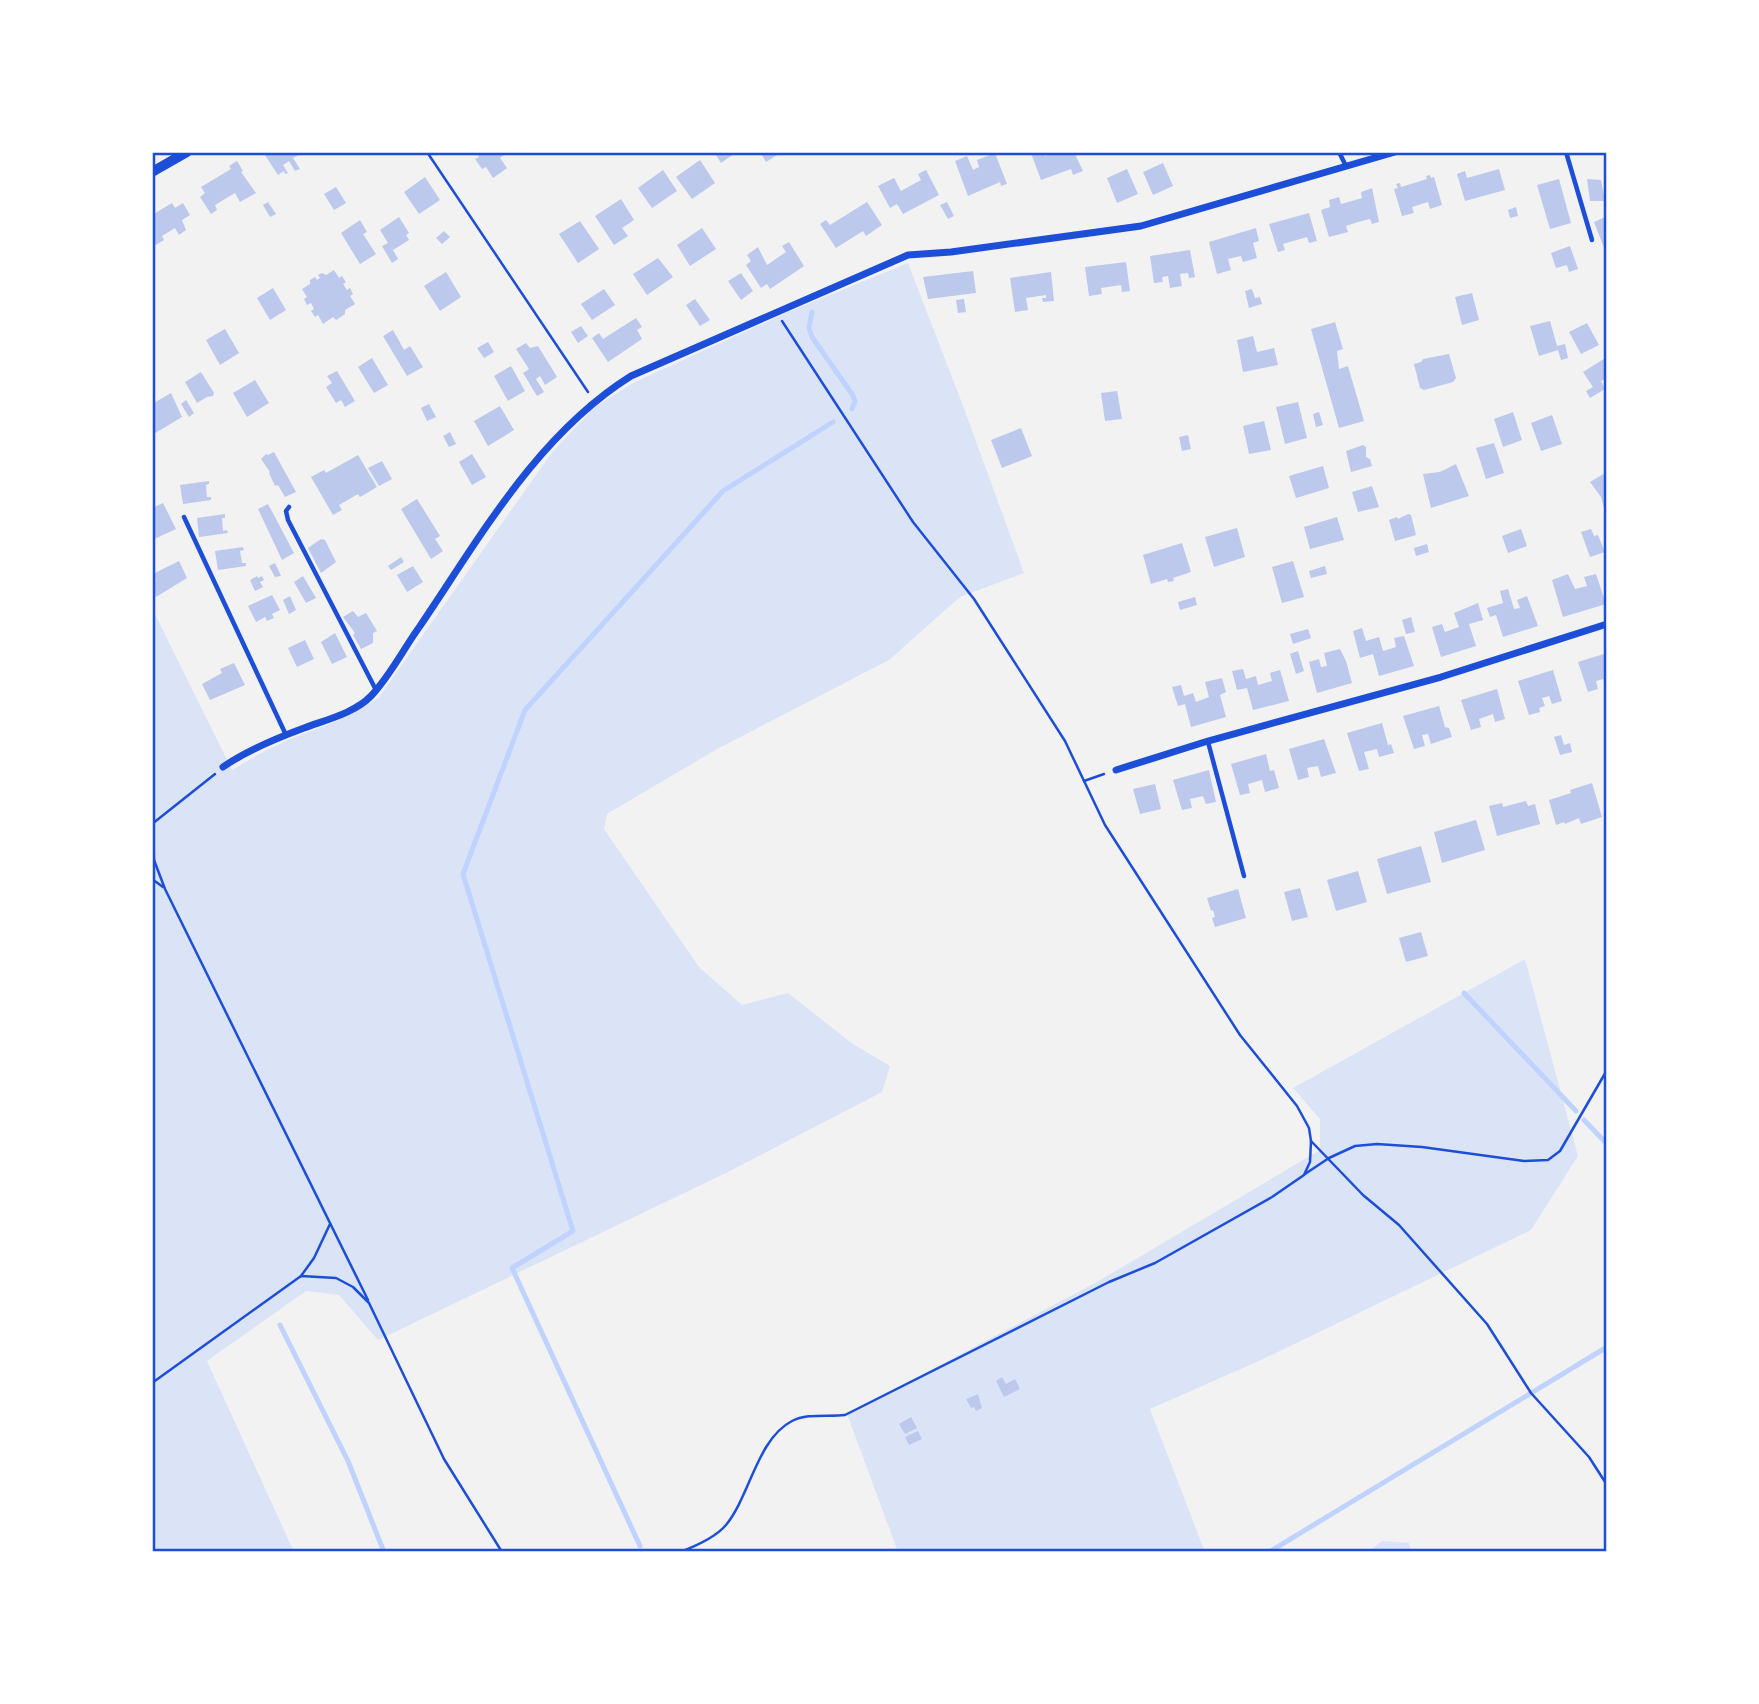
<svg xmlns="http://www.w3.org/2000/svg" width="1759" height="1704" font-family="Roboto,sans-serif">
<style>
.green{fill:#dbe4f7}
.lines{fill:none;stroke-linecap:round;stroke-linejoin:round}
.stream{stroke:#bfd3fe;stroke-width:5}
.building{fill:#bdc9ec}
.path{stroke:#1d4ed8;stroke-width:2.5}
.service{stroke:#1d4ed8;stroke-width:4.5}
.minor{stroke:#1d4ed8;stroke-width:7}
.tertiary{stroke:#1d4ed8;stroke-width:10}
.neatline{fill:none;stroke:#1d4ed8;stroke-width:2.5}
</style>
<rect width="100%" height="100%" fill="#f2f2f2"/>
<g class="green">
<path d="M908 263 962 403 1024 573 960 597 889 660 717 749 607 814 604 829 699 967 742 1005 788 993 853 1044 890 1066 882 1092 728 1172 378 1340 339 1295 306 1291 207 1361 294 1552H152V608L232 770C246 762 260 753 275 746 311 729 348 721 379 697L553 451 595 407 635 382 786 313Z"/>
<path d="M1525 959 1578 1156 1531 1230 1261 1360 1150 1409 1205 1552H898L847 1414 1097 1282 1320 1150V1119L1293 1088Z"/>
<path d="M1382 1541 1409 1543 1411 1552H1368Z"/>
</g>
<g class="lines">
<g class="stream">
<path d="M812 312 809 328 812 337 852 394 855 401 852 409"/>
<path d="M1464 993 1576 1111"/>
<path d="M1584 1120 1607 1144"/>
<path d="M280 1325 348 1461 384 1552"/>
<path d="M640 1546 512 1268 573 1231 463 874 525 710 723 491 833 422"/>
<path d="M1269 1552 1607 1347"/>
</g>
</g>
<g class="building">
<path d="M263 152H304L293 158 300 169 295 171 289 161 283 165 288 173 285 174 284 171 278 175Z"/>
<path d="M476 152H508L500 158 507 168 493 178 486 167 482 169 475 159 479 157Z"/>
<path d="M714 152H737L721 163Z"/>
<path d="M760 152H782L766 162Z"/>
<path d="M1044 152 1045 156 1054 152H1074L1083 171 1073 175 1071 169 1041 180 1031 153Z"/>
<path d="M995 153 1007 184 1001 186 1000 182 968 196 955 161 967 156 973 170 979 167 977 160Z"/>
<path d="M700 160 715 183 692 199 676 177Z"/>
<path d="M237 161 243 171 241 172 256 193 240 202 235 193 215 205 217 210 211 214 200 197 205 193 201 187 231 169 229 166Z"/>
<path d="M1163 163 1173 186 1153 195 1143 172Z"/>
<path d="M1127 169 1138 194 1117 203 1107 178Z"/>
<path d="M1499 169 1505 190 1465 201 1457 174 1465 171 1467 178Z"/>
<path d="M663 170 677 191 652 208 638 188Z"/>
<path d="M926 170 939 195 903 214 897 204 890 208 878 186 894 178 901 191 921 180 918 174Z"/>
<path d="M1430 175 1431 178 1434 177 1442 205 1430 209 1428 202 1412 207 1414 213 1402 216 1394 189 1398 188 1396 184 1400 183 1401 187 1427 179 1426 176Z"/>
<path d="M425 177 440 200 419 214 404 192Z"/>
<path d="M1559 179 1571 223 1550 229 1537 185Z"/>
<path d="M1587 179 1601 180 1605 201H1590Z"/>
<path d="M336 187 346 203 334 210 324 194Z"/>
<path d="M1372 188 1379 222 1372 224 1370 219 1358 222 1346 226 1348 232 1329 237 1321 210 1330 207 1329 200 1339 197 1341 204 1352 201 1362 198 1361 192Z"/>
<path d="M621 199 634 220 622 228 628 236 614 245 595 216Z"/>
<path d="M268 202 276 214 270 217 263 205Z"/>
<path d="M867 202 882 225 866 236 863 231 836 248 820 224 826 220 830 225Z"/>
<path d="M947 202 954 216 948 219 940 205Z"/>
<path d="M172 203 175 208 183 203 190 215 182 220 186 230 179 235 175 228 162 236 164 240 156 245 152 238V215Z"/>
<path d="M1516 207 1518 216 1510 218 1508 210Z"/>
<path d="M1309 213 1317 241 1309 243 1307 237 1283 244 1285 250 1278 252 1269 224Z"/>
<path d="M1607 216V246L1604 248 1594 222Z"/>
<path d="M399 217 409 233 406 235 409 240 393 250 398 259 392 263 382 246 388 243 380 230Z"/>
<path d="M360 220 367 232 363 234 376 254 360 264 341 233Z"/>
<path d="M580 221 599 249 578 263 559 234Z"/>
<path d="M702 228 716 249 690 266 677 245Z"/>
<path d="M1256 228 1259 241 1253 243 1257 258 1243 262 1241 256 1228 259 1231 270 1217 274 1209 242Z"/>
<path d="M444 231 450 237 442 244 436 238Z"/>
<path d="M789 242 804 266 770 289 767 284 761 288 746 265 751 261 747 255 758 247 767 265 786 252 782 246Z"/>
<path d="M1570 246 1578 269 1569 272 1567 265 1556 268 1551 253Z"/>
<path d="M1190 250 1195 277 1189 278 1188 273 1180 274 1182 286 1170 288 1168 276 1162 277 1163 282 1154 283 1150 256Z"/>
<path d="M658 258 673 277 647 295 633 274Z"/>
<path d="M1126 262 1130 291 1122 292 1121 285 1101 288 1102 294 1089 296 1085 267Z"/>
<path d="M334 270 339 278 342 276 346 282 343 284 347 290 350 288 353 294 350 296 355 304 345 310V314L336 320 333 317 323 324 318 315 315 317 311 311 314 309 311 303 307 305 304 299 307 297 302 289 310 284V280L315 277 317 280 320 278 318 275 322 273 326 275Z"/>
<path d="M973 271 976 293 928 299 923 277Z"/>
<path d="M446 272 461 297 440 311 424 286Z"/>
<path d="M1051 272 1054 301 1043 302 1042 298H1046V295L1026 298 1028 310 1015 312 1010 278Z"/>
<path d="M741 273 753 291 741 300 728 281Z"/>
<path d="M273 288 286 310 270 320 257 298Z"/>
<path d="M604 289 615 305 592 320 581 304Z"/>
<path d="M1252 289 1255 298 1260 297 1262 304 1249 308 1245 291Z"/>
<path d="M1472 293 1479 320 1462 325 1455 297Z"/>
<path d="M695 299 710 320 700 326 686 305Z"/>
<path d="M964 299 966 312 958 313 956 300Z"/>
<path d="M636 318 642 327 637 330 642 339 608 362 592 338 599 333 603 339Z"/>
<path d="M1550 321 1557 346 1565 344 1568 358 1561 360 1558 350 1539 356 1530 326Z"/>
<path d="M1335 322 1343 349 1337 351 1339 369 1348 366 1364 421 1339 428 1311 329Z"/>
<path d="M1587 323 1599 345 1581 354 1569 332Z"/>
<path d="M581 326 588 336 578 343 571 332Z"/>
<path d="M225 329 239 353 220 365 206 340Z"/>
<path d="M393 330 404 350 410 346 423 367 407 376 383 336Z"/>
<path d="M1253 336 1257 352 1274 348 1278 365 1243 372 1237 340Z"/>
<path d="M488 342 494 352 484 358 477 348Z"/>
<path d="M526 343 530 348 538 346 557 377 545 385 540 376 536 379 544 392 537 396 523 373 529 369 516 349Z"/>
<path d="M1449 354 1456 378 1453 382 1424 390 1420 388 1414 364 1421 362 1423 359Z"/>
<path d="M1607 357V378L1601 381 1605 389 1590 398 1586 391 1593 387 1583 372Z"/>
<path d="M372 358 388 385 374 393 358 367Z"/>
<path d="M511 366 525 391 508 401 494 376Z"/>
<path d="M337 371 355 401 345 407 341 400 336 403 326 387 332 383 327 376Z"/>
<path d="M201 372 214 393 213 396 207 397 197 403 185 382Z"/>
<path d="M255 380 269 403 247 417 233 393Z"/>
<path d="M1117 391 1122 419 1105 421 1101 393Z"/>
<path d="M171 393 182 417 152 435V404Z"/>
<path d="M186 400 194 413 189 417 181 404Z"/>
<path d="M1298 402 1307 438 1285 444 1276 407Z"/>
<path d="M429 404 436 417 427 421 421 408Z"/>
<path d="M500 406 514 430 488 446 474 421Z"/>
<path d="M1319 412 1323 425 1316 427 1313 414Z"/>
<path d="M1513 412 1522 440 1503 447 1494 419Z"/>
<path d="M1552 415 1562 444 1541 451 1531 423Z"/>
<path d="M1264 421 1271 450 1249 454 1243 426Z"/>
<path d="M1021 428 1032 456 1002 468 991 440Z"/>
<path d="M450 432 456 444 449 447 443 436Z"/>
<path d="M1188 435 1191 449 1182 451 1179 437Z"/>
<path d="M1494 443 1504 473 1486 479 1476 448Z"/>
<path d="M1363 445 1366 447V457L1370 459 1372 466 1351 472 1346 451Z"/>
<path d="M274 452 296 492 285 497 278 485 275 486 269 473 270 472 261 459 266 454 268 455Z"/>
<path d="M472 454 486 477 472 485 459 462Z"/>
<path d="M358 455 377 487 360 497 358 494 339 505 342 510 333 515 311 477 324 470 326 473Z"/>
<path d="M382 461 392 479 379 486 368 468Z"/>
<path d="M1456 464 1469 496 1431 508 1423 474 1440 472Z"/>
<path d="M1323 466 1329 488 1296 498 1289 476Z"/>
<path d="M1607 472V507L1604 508 1601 497 1590 482Z"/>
<path d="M209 481V484L206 485 207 497H211V500L183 504 180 485Z"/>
<path d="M1372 486 1379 507 1358 512 1352 492Z"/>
<path d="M417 499 440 536 435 539 443 551 431 559 401 509Z"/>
<path d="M163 503 176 529 152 540V508Z"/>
<path d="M268 504 294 553 282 560 258 509Z"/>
<path d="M225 514V518H222L223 531 227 530 228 533 199 537 197 518Z"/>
<path d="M1408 514 1411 515 1416 535 1395 541 1389 520 1397 517 1398 519Z"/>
<path d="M1337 517 1344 540 1310 549 1304 527Z"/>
<path d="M1237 528 1245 557 1214 567 1205 537Z"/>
<path d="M1521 529 1527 546 1508 553 1502 536Z"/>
<path d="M1591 529 1594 536 1598 535 1605 552 1590 557 1581 532Z"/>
<path d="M321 539 325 540 336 562 321 573 308 548Z"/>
<path d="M1182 543 1191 572 1173 578 1174 581 1168 582 1167 579 1151 584 1143 555Z"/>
<path d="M1427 544 1429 552 1416 556 1414 548Z"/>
<path d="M243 547 244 550 240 551 242 563H246V566L218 570 215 551Z"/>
<path d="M401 557 404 562 391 570 388 566Z"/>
<path d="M179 561 187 578 156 597 152 588V581L156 580 153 574Z"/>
<path d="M1293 561 1304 597 1282 603 1272 567Z"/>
<path d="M275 563 281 576 275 577 269 566Z"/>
<path d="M413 566 423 582 407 592 397 575Z"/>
<path d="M1325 566 1327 574 1311 578 1309 571Z"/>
<path d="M1568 574 1575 589 1587 586 1584 577 1596 574 1606 604 1563 617 1552 580Z"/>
<path d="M257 576 258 578 262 576 264 580 260 582 263 587 255 591 250 580Z"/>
<path d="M303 576 316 598 306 603 294 582Z"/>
<path d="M1508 589 1514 609 1520 608 1517 600 1527 596 1538 626 1503 637 1496 615 1490 617 1487 608 1503 603 1500 591Z"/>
<path d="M272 595 280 610 272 614 274 618 267 621 265 617 256 622 248 606Z"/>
<path d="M290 596 296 610 289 614 283 600Z"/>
<path d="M1195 597 1197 605 1180 610 1178 602Z"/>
<path d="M1478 603 1483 620 1469 624 1476 646 1441 657 1432 627 1442 624 1445 632 1459 627 1454 613Z"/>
<path d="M353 611 358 617 366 613 377 631 373 633V643L361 649 353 635 355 633 343 617Z"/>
<path d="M1411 617 1415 632 1406 634 1402 620Z"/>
<path d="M1362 628 1366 641 1379 637 1383 651 1396 647 1394 638 1404 636 1414 666 1379 676 1373 654 1360 658 1353 631Z"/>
<path d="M1308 629 1311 638 1293 644 1290 634Z"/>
<path d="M335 633 347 657 332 664 321 642Z"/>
<path d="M305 640 314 659 297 667 288 648Z"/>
<path d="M1340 649 1346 661 1352 683 1317 693 1309 662 1319 659 1321 667 1327 666 1324 653Z"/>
<path d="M1298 651 1304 671 1296 674 1290 654Z"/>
<path d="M1607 653V690L1603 679 1596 681 1598 689 1588 692 1578 662Z"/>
<path d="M234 663 245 685 210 700 202 684 222 673 220 669Z"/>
<path d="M1243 669 1246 679 1256 676 1258 685 1272 681 1270 673 1280 670 1289 701 1253 710 1247 688 1237 690 1232 671Z"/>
<path d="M1553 670 1562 701 1552 704 1549 696 1542 698 1545 706 1539 708 1540 712 1529 715 1518 681Z"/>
<path d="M1222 678 1226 692 1220 695 1226 717 1191 727 1185 704 1178 706 1172 687 1181 685 1184 696 1193 693 1196 702 1209 697 1205 682Z"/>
<path d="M1497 689 1505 719 1495 722 1493 714 1479 719 1481 727 1471 730 1461 700Z"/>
<path d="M1439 706 1445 727 1449 728 1452 737 1431 744 1428 734 1422 735 1425 746 1414 749 1403 716Z"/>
<path d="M1382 723 1388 745 1391 744 1394 753 1379 757 1377 749 1364 752 1369 769 1359 771 1347 733Z"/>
<path d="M1561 735 1564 745 1570 743 1572 752 1560 755 1554 737Z"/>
<path d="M1324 739 1336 773 1321 777 1318 766 1307 768 1309 777 1298 780 1289 749Z"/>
<path d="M1266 754 1270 771 1274 770 1279 788 1265 792 1262 780 1248 784 1250 793 1240 795 1231 764Z"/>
<path d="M1209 770 1216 802 1206 804 1203 796 1190 799 1192 808 1182 810 1173 780Z"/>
<path d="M1592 783 1602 817 1581 824 1579 818 1565 824 1564 822 1556 825 1549 800 1571 793 1570 790Z"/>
<path d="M1155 784 1161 809 1140 814 1133 789Z"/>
<path d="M1526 801 1528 806 1535 804 1540 824 1497 836 1489 806 1502 803 1503 807Z"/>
<path d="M1476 820 1485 850 1442 863 1434 832Z"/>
<path d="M1421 846 1431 882 1387 894 1377 859Z"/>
<path d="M1358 871 1367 902 1336 911 1327 880Z"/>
<path d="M1300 888 1308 917 1292 921 1284 892Z"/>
<path d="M1238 889 1246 918 1215 927 1212 918 1215 917 1213 910 1211 911 1207 898Z"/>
<path d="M1421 932 1428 956 1406 962 1399 938Z"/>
<path d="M1002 1377 1006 1384 1015 1379 1020 1389 1004 1397 996 1381Z"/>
<path d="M978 1394 982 1408 976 1411 974 1407 971 1408 966 1399Z"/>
<path d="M911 1417 917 1428 905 1434 899 1424Z"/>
<path d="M918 1431 922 1439 909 1445 905 1437Z"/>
</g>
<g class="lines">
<g class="path">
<path d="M427 152 588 392"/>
<path d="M1084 781 1104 774"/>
<path d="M152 824 215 774"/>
<path d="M153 824 154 860 165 889 368 1300"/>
<path d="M152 879 163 887"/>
<path d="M1311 1141 1363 1195 1399 1225 1487 1324 1531 1393 1589 1457 1607 1485"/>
<path d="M1305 1174 1329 1158 1355 1146 1377 1144 1422 1147 1524 1161 1548 1160 1560 1151 1607 1070"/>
<path d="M301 1276 314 1258 330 1224"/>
<path d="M152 1383 301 1276 336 1278 353 1287 369 1303 444 1459 502 1552"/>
<path d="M680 1552C696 1546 715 1538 726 1525 750 1496 757 1439 792 1421 807 1413 828 1417 845 1415L1109 1282 1155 1263 1272 1197 1304 1175 1310 1162 1311 1141 1309 1128 1297 1106 1240 1035 1105 825 1065 741 974 599 913 522 782 321"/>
</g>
<g class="service">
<path d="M1339 152 1346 166"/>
<path d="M1566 152 1592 240"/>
<path d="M289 507 286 511 288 520 376 690"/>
<path d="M184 517 286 735"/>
<path d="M1208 742 1244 876"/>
</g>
<g class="minor">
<path d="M223 767C247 750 277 738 304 728 325 720 355 713 371 696 390 676 404 648 420 626 481 536 537 435 631 376L908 255 951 252 1141 226 1395 152"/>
<path d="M1116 770 1208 741 1441 677 1607 624"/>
</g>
<path class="tertiary" d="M152 172 187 152"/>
</g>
<rect width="1759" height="1704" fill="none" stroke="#ffffff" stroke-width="308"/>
<rect x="154" y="154" width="1451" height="1396" class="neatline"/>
</svg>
